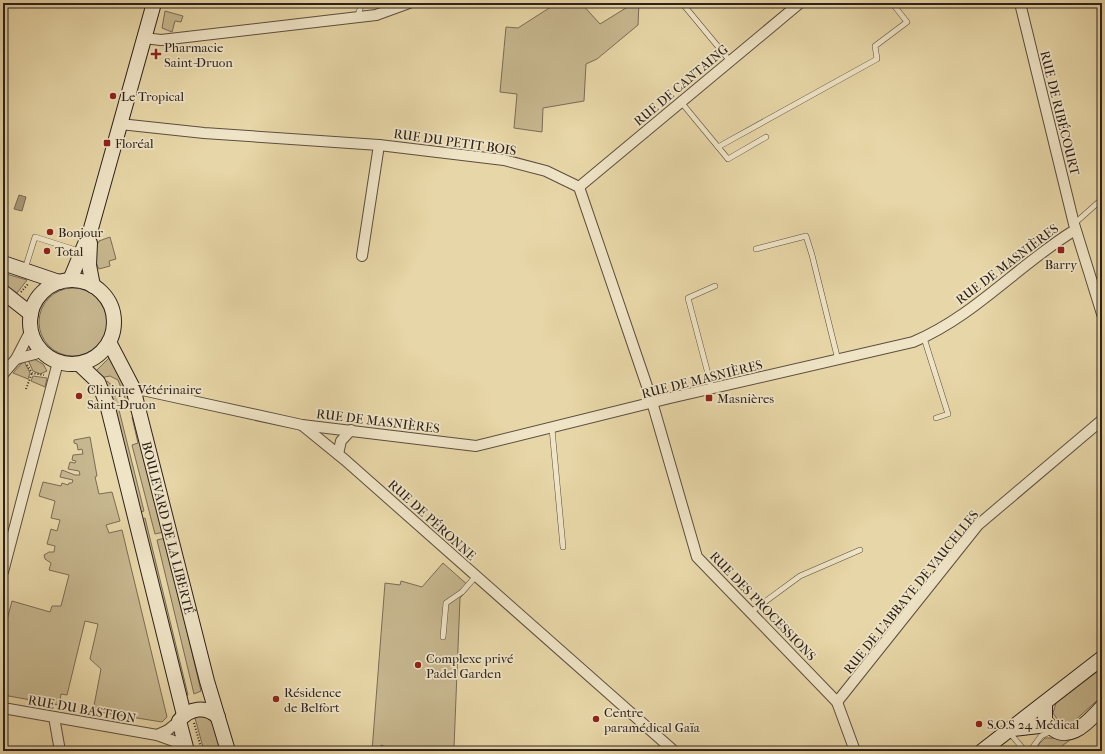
<svg xmlns="http://www.w3.org/2000/svg" width="1105" height="754" font-family="'IM FELL French Canon',serif">
<style>
.green{fill:#c7b78f;stroke:#7a6c56}
.water{fill:#a89878;stroke:#776853}
.lines{fill:none;stroke-linecap:round;stroke-linejoin:round}
.lane-casing{stroke:#5c4e3f;stroke-width:6}
.street-casing{stroke:#5c4e3f;stroke-width:12}
.secondary-casing{stroke:#2d211c;stroke-width:16}
.path{stroke:#2d211c;stroke-width:2;stroke-dasharray:1 2;stroke-linecap:butt}
.lane{stroke:#efe4c6;stroke-width:5}
.street{stroke:#efe4c6;stroke-width:10}
.secondary{stroke:#efe4c6;stroke-width:14}
.poi-dot{fill:#8f2418;stroke:#efe4c6;stroke-width:1.5}
.labels{text-anchor:middle;dominant-baseline:central;stroke-width:3.5;stroke-linejoin:round;paint-order:stroke}
.poi-label{font-size:13px;fill:#2d211c;stroke:#efe4c6;text-anchor:start}
.street-label{font-size:13px;fill:#2d211c;stroke:#efe4c6}
</style>
<rect width="100%" height="100%" fill="#e7d6a7"/>
<filter id="stains"><feTurbulence type="fractalNoise" baseFrequency=".005" numOctaves="4"/><feColorMatrix values="0 0 0 0 .2 0 0 0 0 .09 0 0 0 0 .02 0 0 0 .5 -.17"/></filter>
<radialGradient id="worn" r=".72"><stop offset=".6" stop-color="#630" stop-opacity="0"/><stop offset="1" stop-color="#630" stop-opacity=".3"/></radialGradient>
<g class="green">
<path d="M557 3H581L600 24 634 3H639L638 25 597 59 586 64 584 101 543 108 542 132 514 128 517 94 500 92 506 27 518 28Z"/>
<path d="M165 11 183 16 181 22 175 21 172 32 162 28Z"/>
<path d="M110 237 116 259 109 261 110 266 99 269C94 261 94 249 99 241Z"/>
<path d="M3 273 27 280 17 293 3 285Z"/>
<circle cx="73" cy="322" r="34"/>
<path d="M111 356 126 384 134 410 130 411 118 380 110 376 100 378 96 371Z"/>
<path d="M34 359 43 364 47 371 40 374 33 371 28 360Z"/>
<path d="M24 361 30 373 28 379 13 373Z"/>
<path d="M33 376 47 378 45 387 31 381Z"/>
<path d="M107 381 114 387 123 409 119 410 144 511 139 513 103 383Z"/>
<path d="M132 417H135L164 532 155 534 132 445 138 443Z"/>
<path d="M90 437 97 476 95 477 99 494 112 492 120 521 106 525 109 533 122 530 167 717 162 722 93 711 101 669 90 659 98 624 85 621 67 695 61 694 59 705 3 695V635L12 601 50 612 52 606H61L69 575 49 570 51 563 45 559 44 555 49 552H54L55 546 47 544 51 529 57 531 60 520 51 518 55 501 39 496 43 482 61 486 62 483 68 485 69 483H72L73 480 60 477 62 470 75 475H80L79 471 68 469 70 462 75 463 76 461 72 460 73 455 83 454 82 449 78 450 77 444 74 443V440Z"/>
<path d="M145 518 188 695 184 696 141 519Z"/>
<path d="M165 538 201 691 194 694 157 540Z"/>
<path d="M443 563 470 587 460 598 454 747 398 751 381 745 380 751H372L385 583 400 585 401 581 422 587Z"/>
<path d="M1102 668V696L1071 724 1059 722 1053 713 1056 703Z"/>
<path d="M200 715 210 717 224 751H204L195 718Z"/>
<path d="M1081 732 1055 751H1037L1039 744 1045 738H1059Z"/>
</g>
<path class="water" d="M19 195 26 197 22 211 14 209Z"/>
<g class="lines">
<defs>
<g id="lane">
<path d="M682 3 730 61"/>
<path d="M357 18 362 3"/>
<path d="M681 102 728 159 766 137"/>
<path d="M718 147 877 59 875 46 907 22 892 3"/>
<path d="M1074 224 1102 199"/>
<path d="M756 249 806 236 812 255 838 360"/>
<path d="M25 269 35 237 82 252"/>
<path d="M924 338 948 414 936 418"/>
<path d="M712 389 688 298 715 286"/>
<path d="M552 429 563 547"/>
<path d="M751 612 800 576 860 550"/>
<path d="M443 637 446 603 462 592 476 576"/>
<path d="M1009 732 1025 751"/>
<path d="M1030 751 1041 736 1052 731"/>
</g>
<g id="street">
<path d="M1020 3 1074 224 1102 314"/>
<path d="M144 38 161 40 376 15 409 3"/>
<path d="M120 124 204 133 379 145 504 160 546 171 579 187 650 395 697 557 837 702 855 751"/>
<path d="M579 187 800 3"/>
<path d="M362 256 379 145"/>
<path d="M16 359 35 354 41 350"/>
<path d="M3 374 16 359 31 330"/>
<path d="M133 388 302 425 476 446 670 398 913 342C975 316 1019 264 1075 230"/>
<path d="M302 425 345 460 674 751"/>
<path d="M338 454 341 441 351 430"/>
<path d="M3 572 58 362"/>
<path d="M837 702 978 525 1102 420"/>
<path d="M3 708 157 735 185 745"/>
<path d="M54 717 60 751"/>
<path d="M157 735 168 730 179 721"/>
</g>
<g id="secondary">
<path d="M90 243 89 265 93 286"/>
<path d="M3 263 59 282"/>
<path d="M70 280 90 232 154 3"/>
<circle cx="72" cy="322" r="42"/>
<path d="M3 292 31 314"/>
<path id="s1" d="M109 342 133 388 207 681 228 751"/>
<path d="M79 364 98 382 107 404 184 715"/>
<path d="M1045 703V720C1064 748 1086 725 1102 707"/>
<path d="M1013 729 1048 725"/>
<path d="M187 751 179 721C189 708 206 705 218 717"/>
<path d="M982 751 1102 658"/>
</g>
</defs>
<use href="#lane" class="lane-casing"/>
<use href="#street" class="street-casing"/>
<use href="#secondary" class="secondary-casing"/>
<g class="path">
<path d="M21 292 28 284"/>
<path d="M27 365 32 373 44 375"/>
<path d="M26 389 32 373"/>
<path d="M150 410 153 409 152 403"/>
<path d="M194 723 202 751"/>
</g>
<use href="#lane" class="lane"/>
<use href="#street" class="street"/>
<use href="#secondary" class="secondary"/>
</g>
<g class="poi-dot">
<path d="M154 48h4v4h4v4h-4v4h-4v-4h-4v-4h4z"/>
<circle cx="113" cy="96" r="4"/>
<rect x="103" y="139" width="8" height="8" rx="2"/>
<circle cx="50" cy="232" r="4"/>
<rect x="1057" y="246" width="8" height="8" rx="2"/>
<circle cx="47" cy="251" r="4"/>
<circle cx="79" cy="396" r="4"/>
<rect x="705" y="394" width="8" height="8" rx="2"/>
<circle cx="418" cy="665" r="4"/>
<circle cx="276" cy="699" r="4"/>
<circle cx="596" cy="719" r="4"/>
<circle cx="979" cy="724" r="4"/>
</g>
<g class="labels">
<g class="poi-label">
<text x="164" y="47">Pharmacie<tspan x="164" dy="15">Saint-Druon</tspan></text>
<text x="121" y="96">Le Tropical</text>
<text x="115" y="143">Floréal</text>
<text x="58" y="232">Bonjour</text>
<text x="55" y="251">Total</text>
<text x="1061" y="264" text-anchor="middle">Barry</text>
<text x="87" y="389">Clinique Vétérinaire<tspan x="87" dy="15">Saint-Druon</tspan></text>
<text x="717" y="398">Masnières</text>
<text x="426" y="658">Complexe privé<tspan x="426" dy="15">Padel Garden</tspan></text>
<text x="284" y="692">Résidence<tspan x="284" dy="15">de Belfort</tspan></text>
<text x="604" y="712">Centre<tspan x="604" dy="15">paramédical Gaïa</tspan></text>
<text x="987" y="724">S.O.S 24 Médical</text>
</g>
<g class="street-label">
<text transform="translate(681 85) rotate(-40)">RUE DE CANTAING</text>
<text transform="translate(1060 113) rotate(76)">RUE DE RIBÉCOURT</text>
<text transform="translate(455 142) rotate(8)">RUE DU PETIT BOIS</text>
<text transform="translate(1007 264) rotate(-37)">RUE DE MASNIÈRES</text>
<text transform="translate(702 379) rotate(-14)">RUE DE MASNIÈRES</text>
<text transform="translate(378 421) rotate(7)">RUE DE MASNIÈRES</text>
<text transform="translate(432 520) rotate(42)">RUE DE PÉRONNE</text>
<text stroke="none"><textPath href="#s1" startOffset="196">BOULEVARD DE LA LIBERTÉ</textPath></text>
<text transform="translate(911 592) rotate(-51)">RUE DE L'ABBAYE DE VAUCELLES</text>
<text transform="translate(763 606) rotate(46)">RUE DES PROCESSIONS</text>
<text transform="translate(82 709) rotate(10)">RUE DU BASTION</text>
</g>
</g>
<rect width="1105" height="754" fill="none" stroke="#e7d6a7" stroke-width="16"/>
<rect x="4" y="4" width="1097" height="746" fill="none" stroke="#2d211c" stroke-width="2"/>
<rect x="8" y="8" width="1089" height="738" fill="none" stroke="#2d211c"/>
<rect width="100%" height="100%" filter="url(#stains)"/>
<rect width="100%" height="100%" fill="url(#worn)"/>
</svg>
